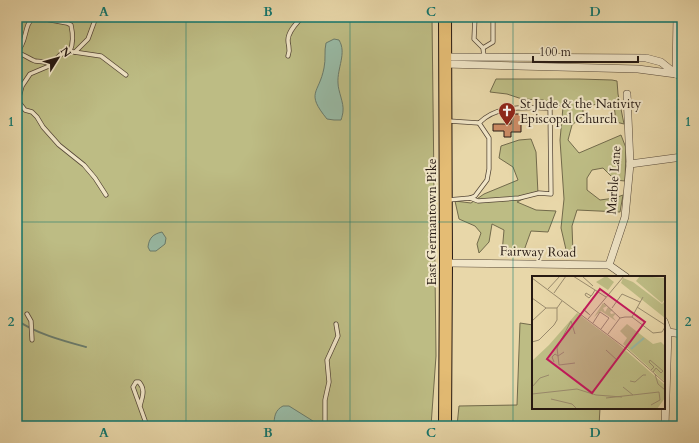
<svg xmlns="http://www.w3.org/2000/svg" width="699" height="443" font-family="Cardo,serif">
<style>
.green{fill:#bdbc84;stroke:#726a4b}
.water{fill:#98baa5;stroke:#6a7a6a}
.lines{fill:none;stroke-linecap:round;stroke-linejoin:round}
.stream{stroke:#6a7a6a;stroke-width:2}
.building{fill:#cc8b64;stroke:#261912}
.lane-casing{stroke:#564838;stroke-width:5}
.street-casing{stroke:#564838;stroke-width:8}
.primary-casing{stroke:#261912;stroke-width:14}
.lane{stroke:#f0e5c7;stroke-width:3.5}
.street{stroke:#f0e5c7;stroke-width:7}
.primary{stroke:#e4bc74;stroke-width:12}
.grid{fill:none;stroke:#0f766e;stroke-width:1;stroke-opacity:0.55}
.labels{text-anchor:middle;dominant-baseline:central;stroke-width:4;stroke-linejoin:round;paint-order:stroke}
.poi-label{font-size:13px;fill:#261912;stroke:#f0e5c7;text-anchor:start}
.street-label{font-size:13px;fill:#261912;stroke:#f0e5c7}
.inset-river{fill:none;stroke:#98baa5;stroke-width:2}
.inset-road{fill:none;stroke:#9a8b6d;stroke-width:1}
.view{fill:#c2185b;fill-opacity:0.15;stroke:#c2185b;stroke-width:2}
.inset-edge{fill:none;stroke:#261912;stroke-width:2}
.neatline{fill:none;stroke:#0f766e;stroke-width:1.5}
.grid-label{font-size:13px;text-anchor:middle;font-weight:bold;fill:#0f766e}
</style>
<rect width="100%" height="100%" fill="#e8d7a9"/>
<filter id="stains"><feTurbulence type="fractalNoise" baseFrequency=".005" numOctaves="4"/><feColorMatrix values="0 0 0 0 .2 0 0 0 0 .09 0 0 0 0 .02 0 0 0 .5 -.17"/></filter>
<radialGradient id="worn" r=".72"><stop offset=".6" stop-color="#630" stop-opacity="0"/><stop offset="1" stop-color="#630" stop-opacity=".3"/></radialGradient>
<g class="green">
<path d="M17 17H432L436 356 431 426H17Z"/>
<path d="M496 79H579L612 80 617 81 618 94 624 124 616 122 614 105 602 103 583 107V116L572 125 568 140 579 153 621 135 626 148 625 181 615 180 603 168 592 170 587 178V190L600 200 615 198 623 195 620 212 577 210 572 226 573 253 567 254 561 228 564 199 560 140 563 107 543 100 522 99 507 94 490 92Z"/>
<path d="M531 139 536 152 538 194 527 197 517 202 536 210 556 211 548 232 531 231 522 256 502 253 504 230 492 224 489 242 479 253 477 244 481 233 475 226 459 219 455 201 471 203 484 194 518 180 513 167 499 158 501 146 519 140Z"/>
<path d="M520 323 533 325V408H600L599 426H457L459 406 517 405Z"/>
</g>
<g class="water">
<path d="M334 39 339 40C347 53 337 68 338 83 338 91 344 103 343 111 343 113 342 117 341 120H334L327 119C305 92 319 94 324 68 326 59 324 51 326 43Z"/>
<path d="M162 232 166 238 165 244 156 251H150L148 247C149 238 153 234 162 232Z"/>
<path d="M283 406H289L321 426H274C274 417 275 410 283 406Z"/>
</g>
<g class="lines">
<path class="stream" d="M17 320C34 333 64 341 86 347"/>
</g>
<path class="building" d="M511 114H521V132H511V137H504V131H493V124H511Z"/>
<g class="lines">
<defs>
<g id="lane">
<path d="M475 17 474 39 483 48 484 57"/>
<path d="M483 48 493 42V17"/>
<path d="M17 52C28 41 23 25 34 17L67 23 71 25C73 34 74 42 70 51"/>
<path d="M75 52 88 39 95 20 99 17"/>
<path d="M17 53C24 54 29 59 35 61 41 62 45 61 51 64"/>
<path d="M288 56C291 48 288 47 288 40 288 31 297 23 302 17"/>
<path d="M449 121 479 123"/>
<path d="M106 195 95 178 84 165 59 145 43 127 37 117 32 112 25 110 18 101 22 86 30 74 49 66 60 55 67 51 101 56 126 75"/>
<path d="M470 198 475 196 487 180 489 169V138L479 123"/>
<path d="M448 200 470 198 478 201 519 198 539 193 551 194 550 108C525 108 498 104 479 123"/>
<path d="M27 314 31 321 32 340"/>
<path d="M140 406C142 397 146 390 139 382H136L133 387 147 426"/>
<path d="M325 426V400L329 382 327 360 338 336 336 324"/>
</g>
<g id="street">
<path d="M445 57 646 58 661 62 676 74"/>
<path d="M445 64 638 69 676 74 682 76"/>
<path d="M676 74 677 17"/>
<path d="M630 164 682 157"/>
<path d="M446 263 609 265 626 277"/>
<path d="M609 265 625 217 630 164 627 94"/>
<path d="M664 321 668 332 665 426"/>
<path d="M668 332 682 334"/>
</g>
<path id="primary" d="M445 426 446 263 445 17"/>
</defs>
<use href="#lane" class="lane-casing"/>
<use href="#street" class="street-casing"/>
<use href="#primary" class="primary-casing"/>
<use href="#lane" class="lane"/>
<use href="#street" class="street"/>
<use href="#primary" class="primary"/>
</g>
<path class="grid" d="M186 17V426M350 17V426M513 17V426M17 222H682"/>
<defs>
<symbol id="church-pin" viewBox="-11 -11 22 30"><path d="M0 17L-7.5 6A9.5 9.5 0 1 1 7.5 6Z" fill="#8f2418" stroke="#f0e5c7"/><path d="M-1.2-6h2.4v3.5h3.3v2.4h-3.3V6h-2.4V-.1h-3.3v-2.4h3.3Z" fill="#fff"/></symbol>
</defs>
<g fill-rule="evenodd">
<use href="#church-pin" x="497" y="101" width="20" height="27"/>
</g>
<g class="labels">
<g class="poi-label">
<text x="520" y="104">St Jude &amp; the Nativity<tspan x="520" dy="15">Episcopal Church</tspan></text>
</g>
<g class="street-label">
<text transform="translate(614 180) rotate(-86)">Marble Lane</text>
<text transform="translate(432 222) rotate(-90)">East Germantown Pike</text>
<text transform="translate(538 252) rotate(1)">Fairway Road</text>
</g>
</g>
<g transform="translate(532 276)">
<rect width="133" height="133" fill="#e8d7a9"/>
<path d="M74 0 82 6 76 14 64 6ZM108 0 133 2V23L130 27 104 5ZM91 2 101 6 130 28 133 25V42L89 7ZM71 27 75 30 71 32 73 36 76 31 81 34 78 36 79 38 84 37 81 41 84 45 69 35 62 41ZM45 37 84 66 133 109V122L125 133H0V85L17 69ZM95 48 121 68 129 66 133 70V106L91 68 95 62 88 55Z" fill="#bdbc84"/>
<path class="inset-river" d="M99 73 112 62"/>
<path class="inset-road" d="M41 0 74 21M50 0 61 10M0 2 96 74 133 107M16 13 28 0M22 17 34 0M59 20 54 17 53 19 57 22 60 19 63 14M0 22 14 32M72 27 88 42M105 31 133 49M80 32 90 18 108 26M57 38 51 33 58 39M100 41 111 21M56 43 92 0M0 45 14 32H25L30 25M61 47 68 36 77 42 69 53M76 58 88 42 93 41H100L121 57 130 56 133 51M0 66 7 64 22 49 25 44V32M74 74 85 84M32 76 26 80 27 89 43 87M26 80 25 72 39 45 43 58M22 86 20 81 23 78 26 80M119 94 122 91 117 86 118 84 131 95 129 97 124 92 121 96M123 98 126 108 133 114M98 105 103 106 111 99H114M0 111 8 102 17 99M91 111 101 119M0 118 45 113 64 119 90 121M74 122 127 116 128 124 119 129M19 123 40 128 45 133"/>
<path class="view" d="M68 13 113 46 60 117 15 83Z"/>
<rect width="133" height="133" class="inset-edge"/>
</g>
<rect width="699" height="443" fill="none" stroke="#e8d7a9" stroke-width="44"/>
<g transform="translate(58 58) rotate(53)" stroke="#f0e5c7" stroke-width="3" paint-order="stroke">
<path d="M0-3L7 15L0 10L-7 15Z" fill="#261912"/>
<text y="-6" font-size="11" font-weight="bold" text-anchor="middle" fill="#261912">N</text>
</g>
<path d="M533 56v6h105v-6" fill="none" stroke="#261912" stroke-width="2"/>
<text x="539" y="56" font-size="12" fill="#261912" stroke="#f0e5c7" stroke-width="3" paint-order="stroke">100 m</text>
<rect x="22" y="22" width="655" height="399" class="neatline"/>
<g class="grid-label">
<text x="104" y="16">A</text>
<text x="268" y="16">B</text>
<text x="431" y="16">C</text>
<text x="595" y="16">D</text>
<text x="11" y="126">1</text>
<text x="688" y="126">1</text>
<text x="11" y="326">2</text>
<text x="688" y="326">2</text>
<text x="104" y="437">A</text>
<text x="268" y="437">B</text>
<text x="431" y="437">C</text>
<text x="595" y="437">D</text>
</g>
<rect width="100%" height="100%" filter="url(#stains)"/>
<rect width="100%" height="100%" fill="url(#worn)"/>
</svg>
